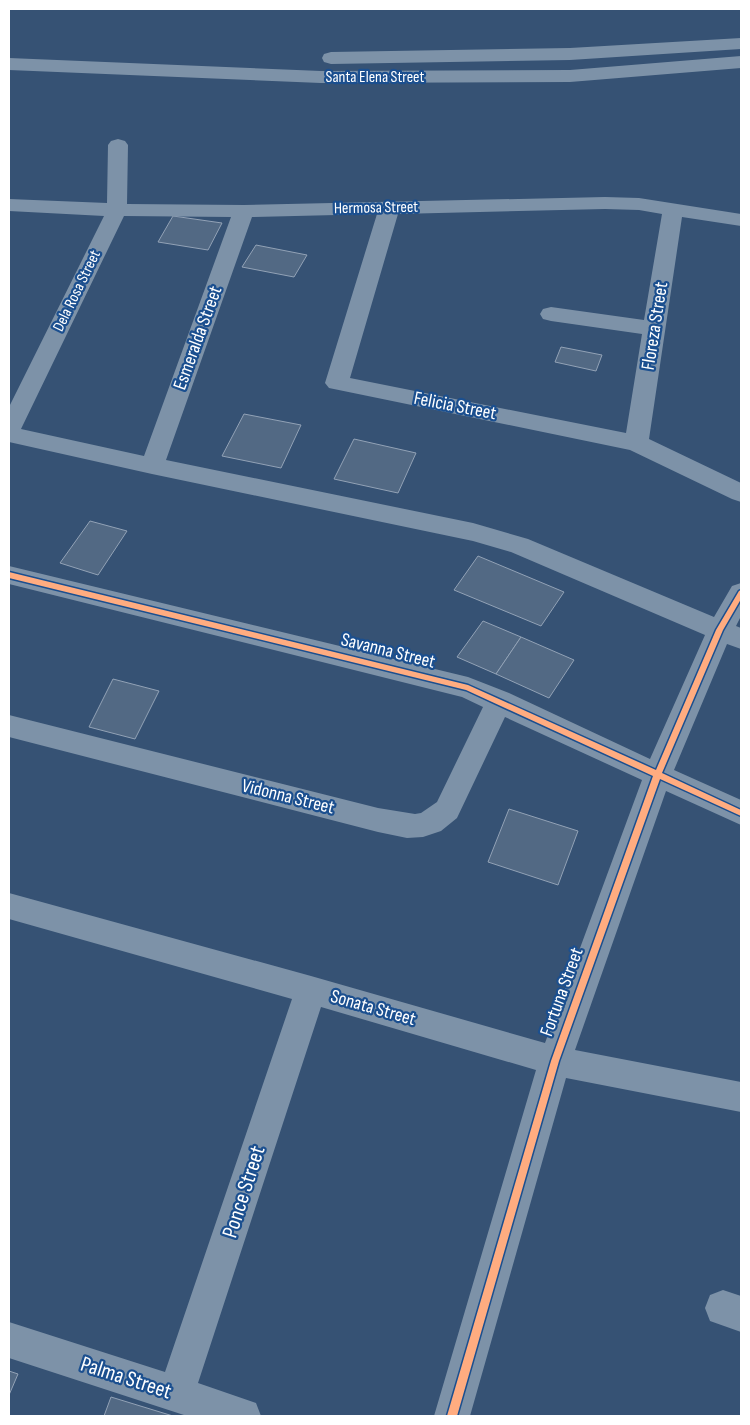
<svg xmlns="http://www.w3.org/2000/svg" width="750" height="1425" font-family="'Sofia Sans Condensed',sans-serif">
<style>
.building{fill:#526984;stroke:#92a2b6}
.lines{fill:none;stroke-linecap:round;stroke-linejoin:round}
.minor{fill:#7d92a8;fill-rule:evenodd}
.cycleway-casing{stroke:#1b4f8f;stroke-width:3}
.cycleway{fill:#ffac80;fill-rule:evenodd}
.labels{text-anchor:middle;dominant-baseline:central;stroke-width:4.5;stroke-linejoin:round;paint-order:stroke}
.far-street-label{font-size:16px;fill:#fff;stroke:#1b4f8f}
.street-label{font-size:19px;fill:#fff;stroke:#1b4f8f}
.near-street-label{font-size:22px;fill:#fff;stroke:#1b4f8f}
</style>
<rect width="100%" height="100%" fill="#365274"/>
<g class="building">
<path d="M173 216 222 223 208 250 158 242Z"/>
<path d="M256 245 307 255 294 277 242 267Z"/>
<path d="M561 347 602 355 596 371 555 362Z"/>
<path d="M244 414 301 425 281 468 222 456Z"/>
<path d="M354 439 416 453 398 493 334 479Z"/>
<path d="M90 521 127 531 98 575 60 563Z"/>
<path d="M478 556 564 592 541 626 454 590Z"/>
<path d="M483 621 521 637 496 674 457 657Z"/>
<path d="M521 637 574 660 549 698 496 674Z"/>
<path d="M113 679 159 691 135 739 89 727Z"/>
<path d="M509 809 578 831 558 885 488 862Z"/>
<path d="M9 1371 18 1374 9 1395Z"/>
<path d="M111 1397 173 1416H104Z"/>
</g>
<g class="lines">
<g class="minor">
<path d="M741 38V49L570 60 331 64 324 62 322 58 324 54 331 52 570 48Z"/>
<path d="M741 56V68L570 82 321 83 9 70V58L321 71 570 70Z"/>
<path d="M118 139 125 141 128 145 127 204 244 205 605 197 639 198 741 214V226L682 217 649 439 741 483V502L732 499 630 450 329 388 325 383 377 214 252 217 166 460 473 523 528 539 714 617 732 586 741 583V616L736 626 741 628V649L727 644 674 770 741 800V825L666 791 575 1050 741 1082V1112L566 1078 470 1416H434L536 1070 321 1007 198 1383 256 1403 261 1416H187L9 1358V1322L165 1372 292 999 9 919V893L311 976 545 1043 642 780 505 717 457 818 441 831 423 837 407 838 378 832 9 737V715L378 808 415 814 421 813 437 802 483 707 462 697 9 584V566L468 677 509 693 650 759 705 635 511 552 473 541 152 474 9 442V407L104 216 9 211V199L107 203 108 145 111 141ZM605 209 639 210 662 214 644 320 551 307 543 309 540 314 543 319 551 321 642 334 626 433 350 378 398 214ZM124 216 231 217 144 456 21 429Z"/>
<path d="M723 1290 741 1296V1332L710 1321 705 1308 710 1295Z"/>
</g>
<defs>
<path id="cycleway" d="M9 572 468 685 656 770 716 630 739 591 741 590V599L723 630 662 773 741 810V816L660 779 559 1061 457 1416H447L551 1061 653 776 466 690 9 578Z"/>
</defs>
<use href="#cycleway" class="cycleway-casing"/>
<use href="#cycleway" class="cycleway"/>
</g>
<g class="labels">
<g class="far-street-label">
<text x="375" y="77">Santa Elena Street</text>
<text transform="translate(376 208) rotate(-1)">Hermosa Street</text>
<text transform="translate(77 291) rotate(-64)">Dela Rosa Street</text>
</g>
<g class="street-label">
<text transform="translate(655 326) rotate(-81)">Floreza Street</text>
<text transform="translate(198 338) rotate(-70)">Esmeralda Street</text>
<text transform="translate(455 406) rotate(11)">Felicia Street</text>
<text transform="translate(388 651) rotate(14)">Savanna Street</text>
<text transform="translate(288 797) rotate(14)">Vidonna Street</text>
<text transform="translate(562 992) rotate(-70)">Fortuna Street</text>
<text transform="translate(373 1008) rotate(16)">Sonata Street</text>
</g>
<g class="near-street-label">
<text transform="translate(244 1192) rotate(-72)">Ponce Street</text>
<text transform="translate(126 1378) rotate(18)">Palma Street</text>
</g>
</g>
<rect width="750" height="1425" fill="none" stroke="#ffffff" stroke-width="20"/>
</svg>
